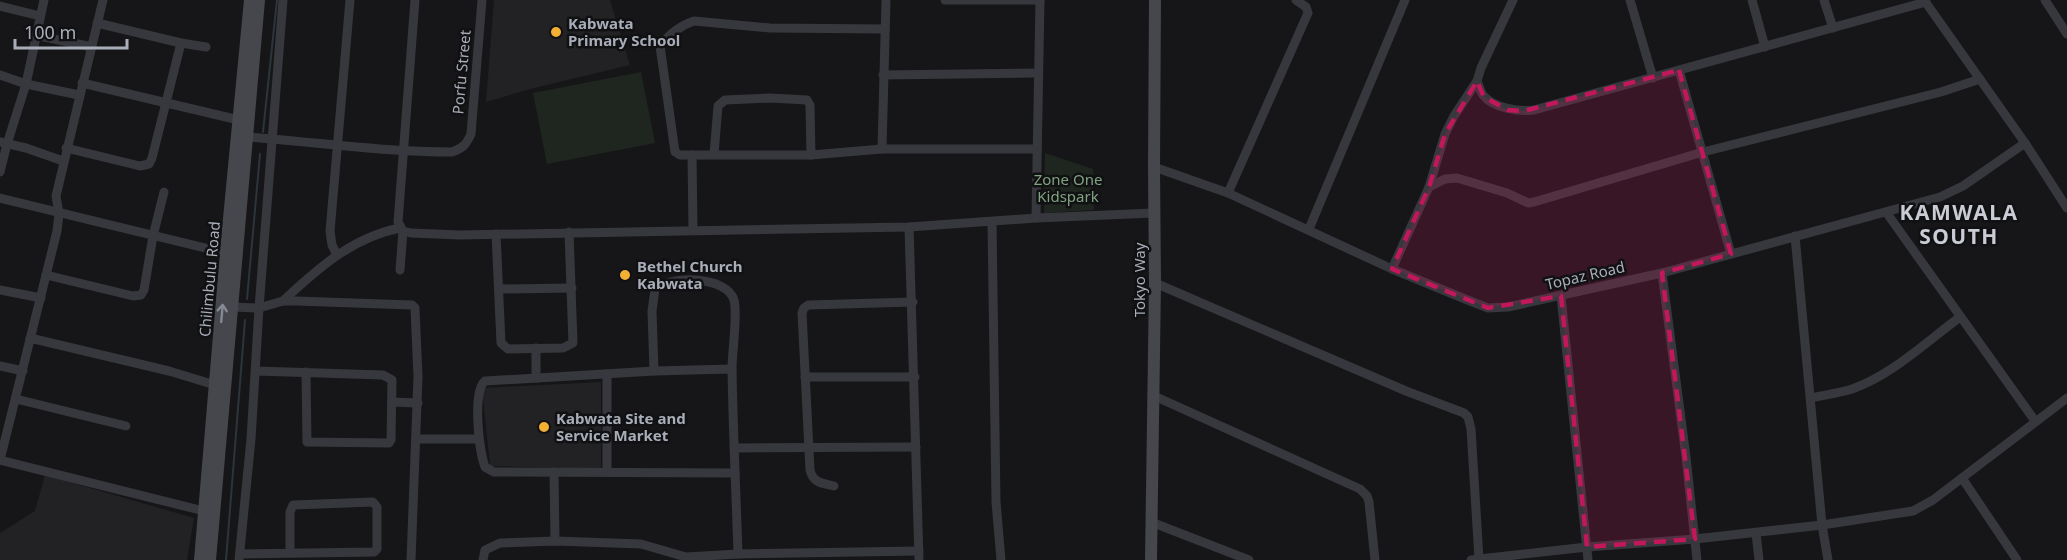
<svg xmlns="http://www.w3.org/2000/svg" width="2067" height="560" font-family="'Noto Sans',sans-serif">
<style>
.built{fill:#222225}
.green{fill:#1e261f}
.lines{fill:none;stroke-linecap:round;stroke-linejoin:round}
.stream{stroke:#2c353c;stroke-width:2}
.street{stroke:#37383d;stroke-width:9}
.secondary{stroke:#45474d;stroke-width:12}
.oneway{stroke:#858993}
.marked{fill:#c2185b;fill-opacity:0.2;stroke:#c2185b;stroke-width:4.5;stroke-dasharray:12 8;stroke-linejoin:round}
.poi-dot{fill:#f2b134;stroke:#111113;stroke-width:2}
.labels{text-anchor:middle;dominant-baseline:central;stroke-width:5;stroke-linejoin:round;paint-order:stroke}
.poi-label{font-size:15px;font-weight:bold;fill:#a8adb8;stroke:#111113;text-anchor:start}
.street-label{font-size:15px;fill:#a8adb8;stroke:#111113}
.park-label{font-size:15px;fill:#7fa381;stroke:#111113}
.district-label{font-size:21px;font-weight:bold;letter-spacing:1.5px;fill:#c9ccd4;stroke:#111113}
</style>
<rect width="100%" height="100%" fill="#161618"/>
<g class="built">
<path d="M494 0H610L630 65 530 89 486 102Z"/>
<path d="M601 382V469L490 466 482 388Z"/>
<path d="M45 475 194 518 187 560H0V533L35 511Z"/>
</g>
<g class="green">
<path d="M641 72 655 143 547 164 533 93Z"/>
<path d="M1045 153 1093 169 1094 210 1044 213Z"/>
</g>
<g class="lines">
<g class="stream">
<path d="M263 132 277 0"/>
<path d="M247 299 260 154"/>
<path d="M226 560 245 320"/>
</g>
<g class="street">
<path d="M415 0 398 222 403 231 411 233 460 235 909 227 1036 218 1154 213"/>
<path d="M945 0H1040"/>
<path d="M1513 0 1481 68 1477 81C1479 85 1480 91 1483 95 1493 108 1519 112 1534 110L1926 2"/>
<path d="M1630 0 1653 78"/>
<path d="M1752 0 1765 47"/>
<path d="M1824 0 1833 28"/>
<path d="M1924 0 2025 143 2067 208"/>
<path d="M2045 0 2067 34"/>
<path d="M0 6 40 16"/>
<path d="M97 23 181 43 206 47"/>
<path d="M885 29 770 28 694 21C679 26 670 34 660 46L675 152 680 155H811L882 149H1037"/>
<path d="M35 35 92 47"/>
<path d="M1679 70 1731 254"/>
<path d="M0 75 26 84 79 95"/>
<path d="M883 75 1038 73"/>
<path d="M82 83 239 120"/>
<path d="M247 137C315 142 383 152 452 152 463 148 466 145 471 134L482 0"/>
<path d="M0 142 26 148 63 161"/>
<path d="M66 148 140 166 149 164 152 158 181 43"/>
<path d="M882 149 886 0"/>
<path d="M714 154 718 106 725 100 770 98 807 100 810 105 811 155"/>
<path d="M692 155 693 230"/>
<path d="M1154 167 1228 193 1392 269 1465 299 1488 308 1508 307 1662 273 1940 197 1963 186 2025 143"/>
<path d="M0 172 7 144 26 84 44 0"/>
<path d="M1429 187 1445 134 1454 116 1477 81"/>
<path d="M1228 193 1308 13 1306 7 1296 0"/>
<path d="M0 198 226 253"/>
<path d="M1886 212 2035 421"/>
<path d="M1036 218 1040 0"/>
<path d="M992 222 996 502 1001 560"/>
<path d="M909 227 919 560"/>
<path d="M1309 229 1405 0"/>
<path d="M496 234 501 343 508 349 563 348 573 343 569 232"/>
<path d="M1795 236 1822 525 1828 560"/>
<path d="M337 255 332 245 330 231 350 0"/>
<path d="M1392 269 1429 187 1445 179 1457 178 1507 193 1528 203 1534 202 1703 152 1941 92 1980 79"/>
<path d="M400 270 403 231"/>
<path d="M1662 273 1686 457 1697 560"/>
<path d="M46 275 133 296 141 295 144 290 153 236 164 192"/>
<path d="M1155 283 1406 391 1464 413 1468 417 1471 429 1479 559"/>
<path d="M499 289 572 288"/>
<path d="M0 290 41 298"/>
<path d="M1561 296 1588 560"/>
<path d="M283 301C317 269 353 237 400 228"/>
<path d="M233 307 259 308 283 301H296L412 305 415 308 418 377 411 560"/>
<path d="M30 338 169 371 215 385"/>
<path d="M536 348V378"/>
<path d="M0 366 23 371"/>
<path d="M732 369 654 371 485 381C472 391 479 451 485 467L494 472 735 473"/>
<path d="M256 371 383 375 392 380 391 440 389 443 307 442 306 372"/>
<path d="M654 371 652 311 655 289C671 275 727 276 734 300 738 314 732 352 732 369 733 431 736 492 738 554"/>
<path d="M607 374V472"/>
<path d="M805 377H915"/>
<path d="M1152 395 1360 489 1367 496 1369 502 1375 560"/>
<path d="M1811 398C1825 395 1839 393 1852 389 1892 375 1926 342 1960 317"/>
<path d="M16 399 126 426"/>
<path d="M392 402 418 403"/>
<path d="M417 439H479"/>
<path d="M734 448 916 447"/>
<path d="M0 460 57 231 59 214 56 196 103 0"/>
<path d="M0 460 204 511"/>
<path d="M554 472 555 541"/>
<path d="M1962 478 2017 560"/>
<path d="M834 486C822 483 813 483 810 470L802 313 804 308 808 305 913 302"/>
<path d="M1151 522 1249 560"/>
<path d="M1756 533 1759 560"/>
<path d="M240 554 374 552 377 549V507L373 502 293 505 290 512V553"/>
<path d="M239 560 251 439 259 308 283 0"/>
<path d="M483 560 485 550 500 543 555 541 641 544 686 557 738 554 919 551"/>
<path d="M1471 560 1587 547 1695 539 1822 525 1913 511 1933 500 2067 398"/>
</g>
<g class="secondary">
<path d="M200 560 228 229 250 0"/>
<path d="M210 560 259 0"/>
<path d="M1151 560 1155 283 1154 167 1155 0"/>
</g>
</g>
<defs><path id="oneway-shaft" d="M-6 0H5M1.5-3L5.5 0L1.5 3" fill="none" stroke-width="1.6" stroke-linecap="round" stroke-linejoin="round" transform="scale(1.5)"/></defs>
<use class="oneway" href="#oneway-shaft" transform="translate(222 313) rotate(-85)"/>
<path class="marked" d="M1679 70 1731 254 1662 273 1695 539 1587 547 1561 296 1488 308 1392 269 1429 187 1445 134 1477 81 1484 97 1508 110 1524 111Z"/>
<g class="poi-dot">
<circle cx="556" cy="32" r="6"/>
<circle cx="625" cy="275" r="6"/>
<circle cx="544" cy="427" r="6"/>
</g>
<g class="labels">
<g class="poi-label">
<text x="568" y="23">Kabwata<tspan x="568" dy="17">Primary School</tspan></text>
<text x="637" y="266">Bethel Church<tspan x="637" dy="17">Kabwata</tspan></text>
<text x="556" y="418">Kabwata Site and<tspan x="556" dy="17">Service Market</tspan></text>
</g>
<g class="street-label">
<text transform="translate(461 72) rotate(-85)">Porfu Street</text>
<text transform="translate(1585 275) rotate(-13)">Topaz Road</text>
<text transform="translate(209 279) rotate(-85)">Chilimbulu Road</text>
<text transform="translate(1139 280) rotate(-90)">Tokyo Way</text>
</g>
<g class="park-label">
<text x="1068" y="179">Zone One<tspan x="1068" dy="17">Kidspark</tspan></text>
</g>
<g class="district-label">
<text x="1959" y="212">KAMWALA<tspan x="1959" dy="24">SOUTH</tspan></text>
</g>
</g>
<path d="M15 39v9h112v-9" fill="none" stroke="#a8adb8" stroke-width="3"/>
<text x="24" y="39" font-size="18" fill="#a8adb8" stroke="#111113" stroke-width="4.5" paint-order="stroke">100 m</text>
</svg>
